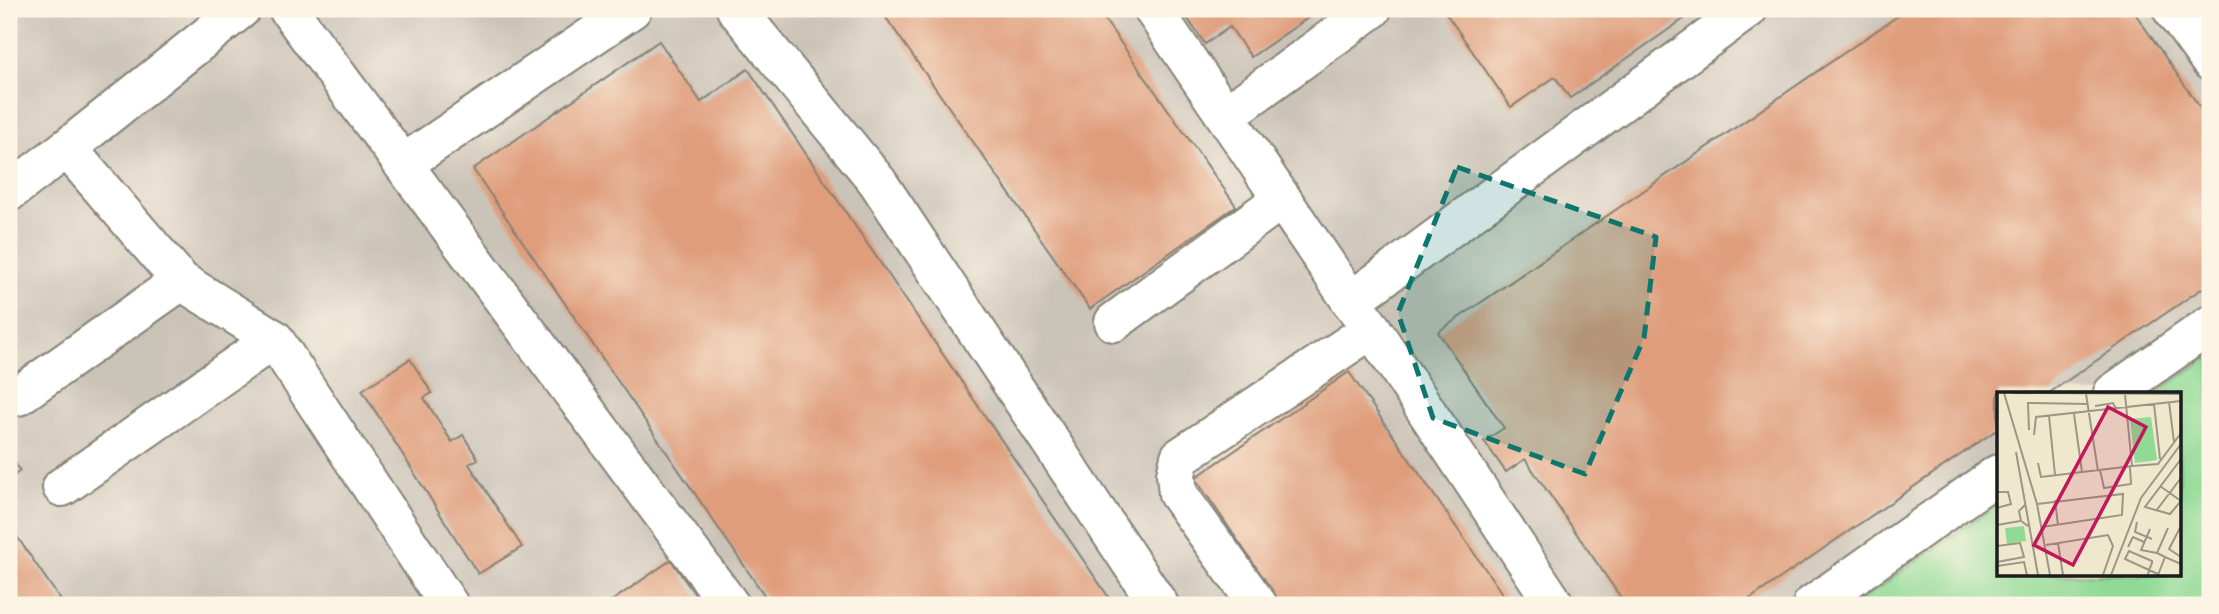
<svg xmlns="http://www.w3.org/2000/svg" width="2219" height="614" font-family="'Gentium Book Plus',serif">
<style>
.industrial{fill:#cac3b8;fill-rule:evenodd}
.green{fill:#90da95;stroke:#567b58;stroke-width:2}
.building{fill:#df9d7b}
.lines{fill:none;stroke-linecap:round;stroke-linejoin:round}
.minor-casing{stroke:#868274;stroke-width:42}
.major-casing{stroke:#868274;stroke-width:42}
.minor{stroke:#fff;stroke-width:38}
.major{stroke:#fff;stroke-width:38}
.marked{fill:#0f766e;fill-opacity:0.2;stroke:#0f766e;stroke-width:5;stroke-dasharray:14 9;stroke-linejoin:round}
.inset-road{fill:none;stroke:#9b9686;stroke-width:2}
.view{fill:#c2185b;fill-opacity:0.15;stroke:#c2185b;stroke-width:3.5}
.inset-edge{fill:none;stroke:#1c1c1c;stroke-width:3.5}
</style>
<rect width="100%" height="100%" fill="#fcf5e5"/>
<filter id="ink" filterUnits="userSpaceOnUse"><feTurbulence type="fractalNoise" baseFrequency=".0143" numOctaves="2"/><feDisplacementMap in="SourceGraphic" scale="14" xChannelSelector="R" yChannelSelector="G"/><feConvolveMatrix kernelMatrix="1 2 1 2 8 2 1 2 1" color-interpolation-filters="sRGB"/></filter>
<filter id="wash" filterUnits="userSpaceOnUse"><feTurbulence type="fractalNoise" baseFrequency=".00686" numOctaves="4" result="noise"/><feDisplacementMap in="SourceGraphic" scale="28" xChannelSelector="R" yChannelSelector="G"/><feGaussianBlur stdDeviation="1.57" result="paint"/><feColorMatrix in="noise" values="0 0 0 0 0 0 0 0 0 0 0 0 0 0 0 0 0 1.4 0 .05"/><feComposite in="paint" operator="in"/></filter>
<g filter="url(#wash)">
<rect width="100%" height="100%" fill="#f0e8cc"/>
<path class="industrial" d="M9 9H2210V605H9ZM1998 393H2179V574H1998Z"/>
<path class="green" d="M2208 357 2210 360V605H1853L1998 504V574H2179V393H2156Z"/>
<g id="blocks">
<g class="building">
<path d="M880 9H1097L1236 206 1090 309Z"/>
<path d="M1181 9H1321L1251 57 1230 27 1205 44Z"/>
<path d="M1443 9H1698L1570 98 1555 77 1511 107Z"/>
<path d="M1908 9H2132L2210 122V283L2049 393H1998V429L1741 605H1626L1525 459 1506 472 1484 441 1504 428 1438 332Z"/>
<path d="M659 41 701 102 748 69 1114 605H771L473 169Z"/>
<path d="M410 359 432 393 424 398 452 442 463 435 478 459 469 464 522 547 478 574 362 390Z"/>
<path d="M1349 372 1510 605H1282L1195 478Z"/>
<path d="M9 454 20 471 9 479Z"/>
<path d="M9 525 64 605H9Z"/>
<path d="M671 560 702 605H606Z"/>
</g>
</g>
</g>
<g filter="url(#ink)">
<use href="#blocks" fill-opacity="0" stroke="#868274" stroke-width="2"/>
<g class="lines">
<defs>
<g id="minor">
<path d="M288 9 730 605"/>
<path d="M736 9 877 181 1159 605"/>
<path d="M1153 9 1351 301 1372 329 1555 605"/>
<path d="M2172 9 2210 61"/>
<path d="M1226 115 1372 9"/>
<path d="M67 148 181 281 274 339 449 605"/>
<path d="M403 164 632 9"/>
<path d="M1351 301 1748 9"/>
<path d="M1114 322 1282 199"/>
<path d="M2113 393 2210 325"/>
<path d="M9 398 18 396 181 281"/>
<path d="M62 487 274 339"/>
<path d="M1258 605 1178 494 1176 474 1180 457 1372 329"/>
<path d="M1812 605 1998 474"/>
</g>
<path id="major" d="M9 192 67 148 241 9"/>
</defs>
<use href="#minor" class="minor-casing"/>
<use href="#major" class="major-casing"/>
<use href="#minor" class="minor"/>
<use href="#major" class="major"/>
</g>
</g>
<path class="marked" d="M1457 167 1656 237 1644 338 1585 474 1433 418 1398 313Z"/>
<g transform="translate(1997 392)">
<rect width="184" height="184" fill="#f0e8cc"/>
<path d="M154 25 160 68 138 71 133 27ZM27 134 29 149 10 152 8 136Z" fill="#90da95"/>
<path class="inset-road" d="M7 1 40 112 53 183M15 1 184 2M89 2 101 79M172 10 177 50M157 12 163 67M98 14 116 11 119 17M77 22 85 80M52 24 58 83M32 38 31 11 91 12M37 43 39 25 184 9M19 60 41 183M184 67 148 115 173 122 184 109M41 71 44 85 135 74 128 2M135 74 161 72 184 41M103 78 107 96 134 92 133 75M163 94 184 109M0 100H11L14 112 0 116M58 108 61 133M29 112 22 119 24 129 31 134M40 112 126 102 125 123 45 135M159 119 184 86M140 130 138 140 155 147M0 133 23 129M184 134 172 157 184 165M153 137 144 158 160 161M61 151 66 183M49 153 111 143 116 154 106 183M0 154 23 151 27 165 0 170M131 155 136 145 147 150M168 165 160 161 171 136M0 174 27 170 30 183M114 183 144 106 184 52M151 183 152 178 155 171V169L132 159 128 167 152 178 161 182M161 183 168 165 184 172"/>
<path class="view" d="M111 15 149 35 76 173 37 153Z"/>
<rect width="184" height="184" class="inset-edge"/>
</g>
<rect width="2219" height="614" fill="none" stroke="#fcf5e5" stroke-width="35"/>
</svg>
